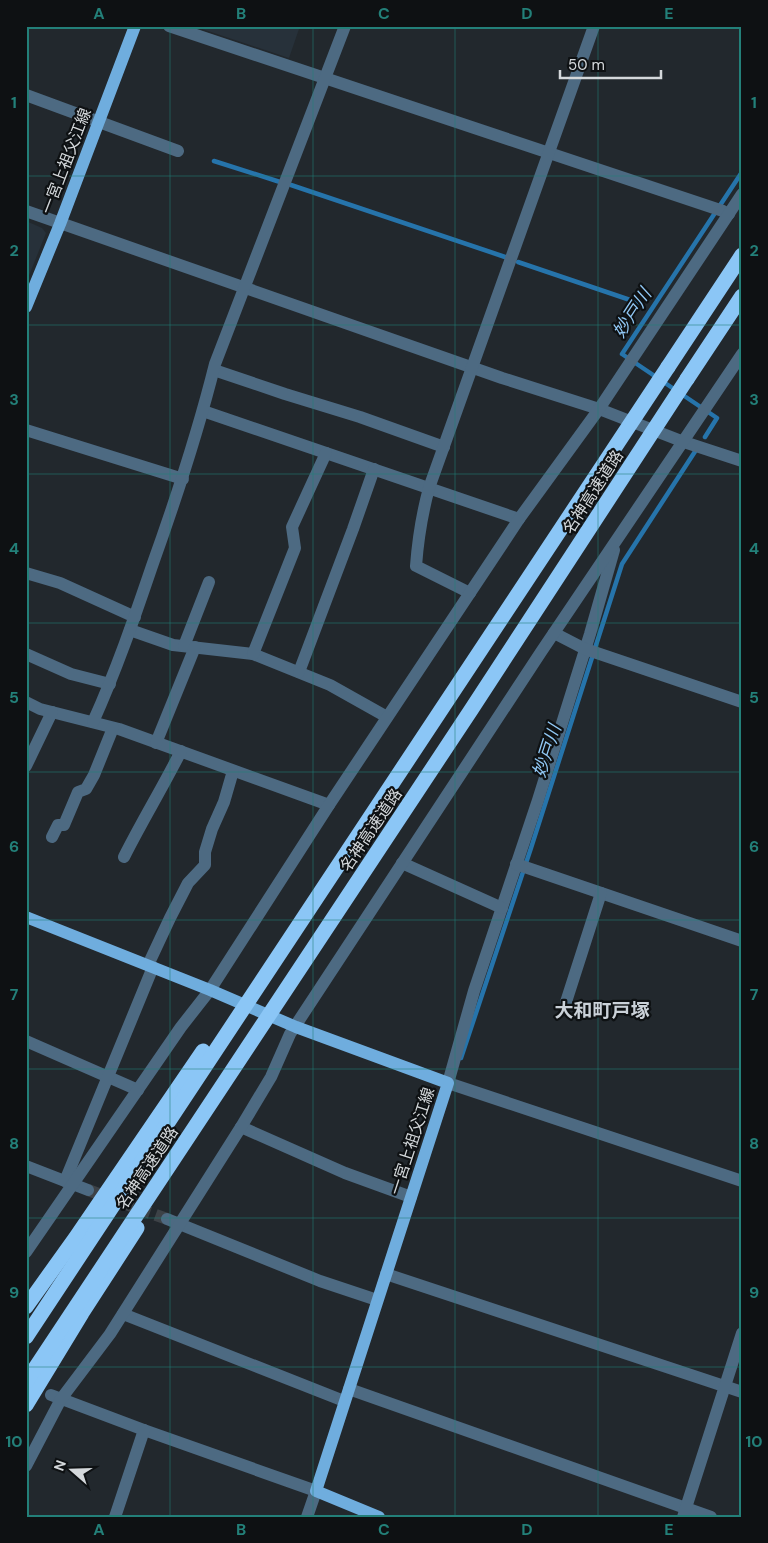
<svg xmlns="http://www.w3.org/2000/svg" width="768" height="1543" font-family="'DM Sans','Noto Sans JP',sans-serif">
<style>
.built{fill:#27313a}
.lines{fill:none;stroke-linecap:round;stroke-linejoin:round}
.stream{stroke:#2674ab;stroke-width:4.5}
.minor-tunnel{stroke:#3d4247;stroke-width:12;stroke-dasharray:12 6;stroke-linecap:butt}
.minor{stroke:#4d6a82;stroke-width:12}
.major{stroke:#6fadde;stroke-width:12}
.highway{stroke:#8bc6f6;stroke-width:15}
.highway-bridge{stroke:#8bc6f6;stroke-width:15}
.grid{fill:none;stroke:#238079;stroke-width:1;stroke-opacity:0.55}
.labels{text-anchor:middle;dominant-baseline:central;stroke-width:4.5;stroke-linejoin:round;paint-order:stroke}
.street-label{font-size:16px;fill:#d4d8db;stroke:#0e1113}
.water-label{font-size:18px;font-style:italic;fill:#91c8f5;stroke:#0e1113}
.quarter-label{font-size:19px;font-weight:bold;fill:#cad1d8;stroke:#0e1113}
.neatline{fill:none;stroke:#238079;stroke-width:2}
.grid-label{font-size:16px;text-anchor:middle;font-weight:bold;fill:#238079}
</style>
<rect width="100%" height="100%" fill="#22282d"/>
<g class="built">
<path d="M193 26H300L289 58Z"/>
<path d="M26 221 42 228 46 233 26 283Z"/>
</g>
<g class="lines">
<g class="stream">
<path d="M214 161 280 182"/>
<path d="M291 185 508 258"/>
<path d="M518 262 639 303"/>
<path d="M705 437 717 418 622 354 742 172"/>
<path d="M461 1058 531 848 622 564 696 450"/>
</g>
<path class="minor-tunnel" d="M88 1190 167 1219"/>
<g class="minor">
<path d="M169 26 723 211 729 214"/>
<path d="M26 95 178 151"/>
<path d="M26 211 502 378 599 409 684 442 742 461"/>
<path d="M214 370 285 394 360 417 444 447"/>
<path d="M203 411 519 519"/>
<path d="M26 430 183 479"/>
<path d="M614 550 590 634 538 800 474 991 448 1083 742 1181"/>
<path d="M26 573 60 583 135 617"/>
<path d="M470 593 416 566C418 539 422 514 429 488L594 26"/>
<path d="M130 630 173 645 253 654 330 685 387 717"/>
<path d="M554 633 585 649 742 702"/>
<path d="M184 646 209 582"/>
<path d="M26 654 71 674 110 684"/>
<path d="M253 654 295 548 292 527 326 453"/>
<path d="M299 672 353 529 374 469"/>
<path d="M26 702 40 709 119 729 329 805"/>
<path d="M93 722C116 671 134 619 152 566 176 499 198 432 215 364L345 26"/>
<path d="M156 743 195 647"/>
<path d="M26 766 52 712"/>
<path d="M52 837 58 825H64L78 792 86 789 94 775 113 728"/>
<path d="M124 857C142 821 163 787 181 751"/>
<path d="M402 863 502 908"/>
<path d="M516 864 742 941"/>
<path d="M148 965 170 918 188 883 205 865V852L212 829 224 802 233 771"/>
<path d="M566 1002 601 893"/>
<path d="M26 1041 138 1090"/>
<path d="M241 1127 345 1173 411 1197"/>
<path d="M26 1166 88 1190"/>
<path d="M65 1181 153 967"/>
<path d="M167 1219 320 1281 377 1300"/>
<path d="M26 1252 181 1027 210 990 329 805 519 519 599 409 742 194"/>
<path d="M386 1274 742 1392"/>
<path d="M123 1314 344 1401"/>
<path d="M349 1389 711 1517"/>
<path d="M51 1395 144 1430 316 1491 307 1517"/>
<path d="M26 1466 61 1399 110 1334 241 1127 271 1077 290 1034 541 652 742 354"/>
<path d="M115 1517 144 1430"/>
<path d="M683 1517 742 1333"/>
</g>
<g class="major">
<path d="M26 307 60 224 135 26"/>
<path d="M26 917 210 990 296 1027 448 1083 316 1491 379 1517"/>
</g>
<g class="highway">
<path d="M668 367 742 255"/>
<path d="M687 379 742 296"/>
<path d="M26 1307 76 1237 203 1051"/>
<path d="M26 1405 82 1313 137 1228"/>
</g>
<g class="highway-bridge">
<path d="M26 1337 668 367"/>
<path d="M26 1382 471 710 687 379"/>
</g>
</g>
<path class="grid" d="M170 26V1517M313 26V1517M455 26V1517M598 26V1517M26 176H742M26 325H742M26 474H742M26 623H742M26 772H742M26 920H742M26 1069H742M26 1218H742M26 1367H742"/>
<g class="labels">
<g class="street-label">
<text transform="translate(66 161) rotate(-69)">一宮上祖父江線</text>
<text transform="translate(593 492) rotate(-57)">名神高速道路</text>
<text transform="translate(371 830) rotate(-56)">名神高速道路</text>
<text transform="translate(412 1141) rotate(-72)">一宮上祖父江線</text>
<text transform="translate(147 1168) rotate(-56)">名神高速道路</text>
</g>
<g class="water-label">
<text transform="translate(632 313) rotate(-57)">妙戸川</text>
<text transform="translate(547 751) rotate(-72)">妙戸川</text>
</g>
<g class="quarter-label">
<text x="602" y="1010">大和町戸塚</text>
</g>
</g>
<rect width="768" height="1543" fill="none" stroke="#0e1113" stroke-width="55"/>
<g transform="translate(72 1470) rotate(290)" stroke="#0e1113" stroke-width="4" paint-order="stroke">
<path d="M0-4L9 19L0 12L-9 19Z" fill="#d4d8db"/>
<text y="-8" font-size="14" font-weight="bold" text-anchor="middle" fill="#d4d8db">N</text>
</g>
<path d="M560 70v8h101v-8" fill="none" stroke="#d4d8db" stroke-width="2.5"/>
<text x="568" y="70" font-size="15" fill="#d4d8db" stroke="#0e1113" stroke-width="4" paint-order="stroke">50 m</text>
<rect x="28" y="28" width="712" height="1488" class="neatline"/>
<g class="grid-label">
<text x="99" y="19">A</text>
<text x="241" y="19">B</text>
<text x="384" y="19">C</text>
<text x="527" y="19">D</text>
<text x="669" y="19">E</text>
<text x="14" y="108">1</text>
<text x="754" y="108">1</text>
<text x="14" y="256">2</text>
<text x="754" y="256">2</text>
<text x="14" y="405">3</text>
<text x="754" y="405">3</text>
<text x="14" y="554">4</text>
<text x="754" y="554">4</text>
<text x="14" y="703">5</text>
<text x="754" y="703">5</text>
<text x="14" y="852">6</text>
<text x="754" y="852">6</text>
<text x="14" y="1000">7</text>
<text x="754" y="1000">7</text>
<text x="14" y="1149">8</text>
<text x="754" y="1149">8</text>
<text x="14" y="1298">9</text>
<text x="754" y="1298">9</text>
<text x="14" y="1447">10</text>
<text x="754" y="1447">10</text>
<text x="99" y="1535">A</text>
<text x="241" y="1535">B</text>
<text x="384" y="1535">C</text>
<text x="527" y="1535">D</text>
<text x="669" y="1535">E</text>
</g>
</svg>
